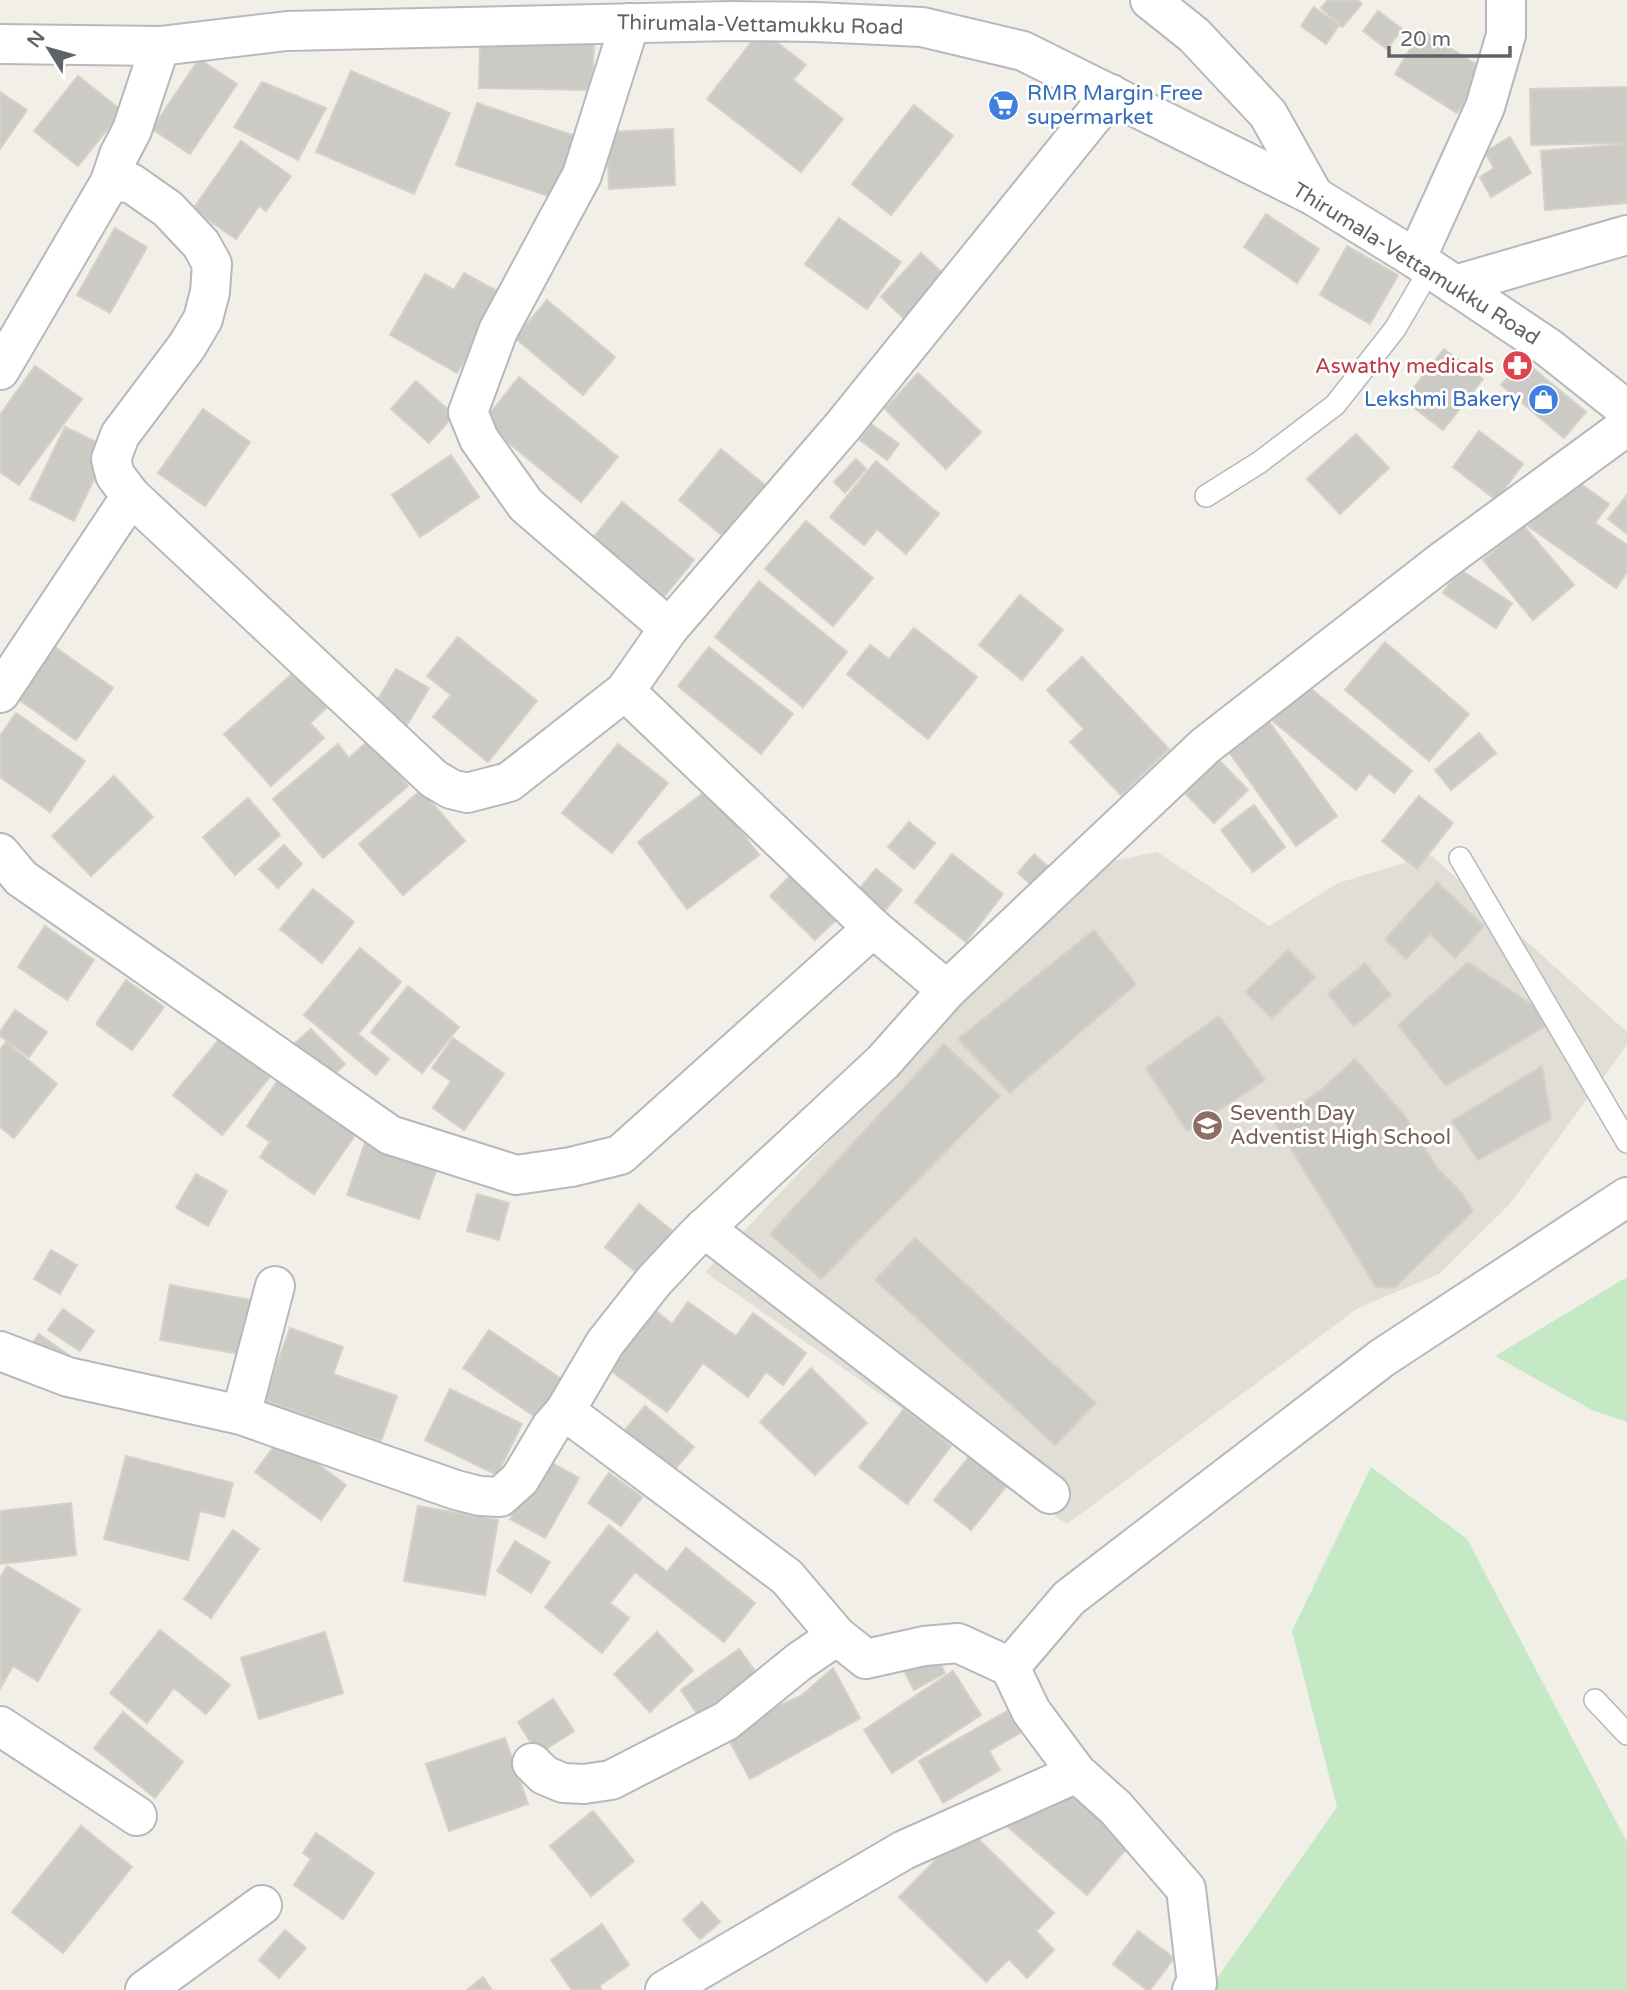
<svg xmlns="http://www.w3.org/2000/svg" width="1627" height="1990" font-family="'Varela Round',sans-serif">
<style>
.education{fill:#e1ded6}
.green{fill:#c5e8c5}
.building{fill:#cccac5;stroke:#d6d1c6;stroke-width:2}
.lines{fill:none;stroke-linecap:round;stroke-linejoin:round}
.service-casing{stroke:#b5b8bc;stroke-width:24}
.minor-casing{stroke:#b5b8bc;stroke-width:42}
.secondary-casing{stroke:#b6babf;stroke-width:42}
.service{stroke:#fff;stroke-width:21}
.minor{stroke:#fff;stroke-width:38}
.secondary{stroke:#fff;stroke-width:38}
.labels{text-anchor:middle;dominant-baseline:central;stroke-width:6;stroke-linejoin:round;paint-order:stroke}
.street-label{font-size:21px;fill:#5f6368;stroke:#fff}
.shop-label{font-size:21px;fill:#366cbe;stroke:#fff;text-anchor:start}
.health-label{font-size:21px;fill:#be3a42;stroke:#fff;text-anchor:end}
.education-label{font-size:21px;fill:#785e54;stroke:#fff;text-anchor:start}
</style>
<rect width="100%" height="100%" fill="#f1efe8"/>
<path class="education" d="M1157 852 1269 926 1338 883 1431 855 1627 1032V1045L1509 1205 1439 1274 1358 1308 1067 1524 705 1272 1092 865Z"/>
<g class="green">
<path d="M1627 1277V1422L1592 1410 1495 1356Z"/>
<path d="M1371 1467 1467 1539 1627 1842V1990H1209L1337 1807 1292 1631Z"/>
</g>
<g class="building">
<path d="M1328 0H1357L1362 4 1342 27 1321 8Z"/>
<path d="M1314 7 1339 25 1326 44 1301 26Z"/>
<path d="M1378 11 1402 29 1387 49 1363 31Z"/>
<path d="M761 30 806 65 793 80 843 119 801 172 707 99Z"/>
<path d="M1422 30 1485 70 1457 113 1395 74Z"/>
<path d="M480 39 594 42 592 90 479 88Z"/>
<path d="M199 59 237 84 190 154 152 129Z"/>
<path d="M351 71 450 113 414 194 316 152Z"/>
<path d="M78 76 122 111 78 166 34 131Z"/>
<path d="M262 82 326 108 298 160 234 127Z"/>
<path d="M1627 87V143L1531 145 1530 89Z"/>
<path d="M0 92 27 110 0 149Z"/>
<path d="M477 103 578 137 557 199 456 165Z"/>
<path d="M914 105 953 136 891 215 852 184Z"/>
<path d="M673 129 675 185 609 189 607 132Z"/>
<path d="M1510 137 1531 173 1491 197 1480 177 1494 168 1485 152Z"/>
<path d="M241 141 291 176 266 211 259 206 236 239 193 209Z"/>
<path d="M1627 144V203L1545 210 1541 151Z"/>
<path d="M1266 214 1319 249 1297 283 1244 247Z"/>
<path d="M839 218 901 262 867 309 805 264Z"/>
<path d="M115 228 147 247 110 313 77 295Z"/>
<path d="M1347 246 1398 275 1370 324 1320 295Z"/>
<path d="M921 253 950 280 910 324 881 297Z"/>
<path d="M464 273 502 294 457 373 390 335 425 274 454 290Z"/>
<path d="M547 300 615 357 583 395 515 338Z"/>
<path d="M1444 349 1483 379 1443 430 1404 400Z"/>
<path d="M1523 360 1586 412 1564 438 1501 385Z"/>
<path d="M35 366 82 399 19 485 0 472V415Z"/>
<path d="M918 373 981 432 946 469 885 409Z"/>
<path d="M519 377 618 457 581 502 483 422Z"/>
<path d="M416 381 454 415 429 443 391 409Z"/>
<path d="M203 409 250 442 205 506 158 473Z"/>
<path d="M871 424 899 444 887 460 860 440Z"/>
<path d="M65 427 109 448 74 521 30 499Z"/>
<path d="M1479 431 1523 464 1496 500 1453 467Z"/>
<path d="M1356 434 1389 468 1340 514 1307 479Z"/>
<path d="M721 449 771 490 729 541 679 500Z"/>
<path d="M451 455 479 497 420 537 392 495Z"/>
<path d="M856 459 866 469 845 493 834 482Z"/>
<path d="M876 461 939 514 906 554 877 529 864 545 830 517Z"/>
<path d="M1565 473 1609 504 1595 523 1627 545V572L1616 588 1528 526Z"/>
<path d="M1627 495V534L1608 519Z"/>
<path d="M622 502 694 560 657 605 586 547Z"/>
<path d="M806 521 873 578 833 626 765 569Z"/>
<path d="M1524 526 1574 585 1533 620 1483 560Z"/>
<path d="M1459 569 1512 603 1496 628 1443 593Z"/>
<path d="M759 581 847 652 803 707 715 637Z"/>
<path d="M1020 595 1063 630 1022 680 979 645Z"/>
<path d="M914 628 977 677 928 739 847 674 870 645 889 659Z"/>
<path d="M458 637 537 701 488 762 433 717 451 695 427 676Z"/>
<path d="M48 642 113 688 76 740 11 694Z"/>
<path d="M1385 642 1469 714 1429 761 1345 690Z"/>
<path d="M709 647 793 714 761 754 678 686Z"/>
<path d="M1082 657 1169 749 1121 795 1070 742 1084 729 1047 690Z"/>
<path d="M299 668 331 704 310 723 324 738 271 786 224 734Z"/>
<path d="M396 669 429 688 407 725 374 706Z"/>
<path d="M1304 683 1412 771 1394 793 1369 773 1356 790 1273 721Z"/>
<path d="M16 713 85 761 50 812 0 777V736Z"/>
<path d="M1265 716 1337 816 1296 846 1224 745Z"/>
<path d="M1479 733 1496 753 1451 790 1435 770Z"/>
<path d="M369 740 408 786 323 858 273 799 338 744 349 758Z"/>
<path d="M618 744 668 783 612 853 562 813Z"/>
<path d="M1213 754 1248 790 1214 823 1179 787Z"/>
<path d="M114 776 153 817 91 876 52 836Z"/>
<path d="M709 789 759 855 687 909 638 842Z"/>
<path d="M421 790 465 841 403 895 359 844Z"/>
<path d="M1419 796 1453 823 1417 869 1382 841Z"/>
<path d="M248 798 280 835 235 875 203 837Z"/>
<path d="M1254 805 1285 847 1253 872 1221 830Z"/>
<path d="M909 822 935 843 914 869 888 847Z"/>
<path d="M284 845 302 864 278 888 259 869Z"/>
<path d="M952 854 1003 894 966 942 915 902Z"/>
<path d="M1034 854 1054 872 1038 891 1018 873Z"/>
<path d="M876 869 902 890 881 915 855 894Z"/>
<path d="M795 871 840 916 815 940 770 896Z"/>
<path d="M1437 882 1484 926 1455 958 1430 934 1406 959 1385 939Z"/>
<path d="M313 889 354 922 322 963 280 929Z"/>
<path d="M45 926 94 960 67 1000 18 967Z"/>
<path d="M1094 930 1136 984 1010 1093 958 1039Z"/>
<path d="M360 948 401 982 358 1034 389 1059 376 1075 304 1015Z"/>
<path d="M1288 950 1315 977 1272 1019 1245 992Z"/>
<path d="M1468 962 1555 1020 1446 1086 1398 1025Z"/>
<path d="M1365 963 1391 995 1354 1026 1328 994Z"/>
<path d="M126 980 164 1007 132 1050 96 1024Z"/>
<path d="M408 986 459 1027 422 1073 371 1032Z"/>
<path d="M15 1010 47 1032 29 1057 0 1036V1032Z"/>
<path d="M1219 1016 1265 1080 1187 1131 1146 1068Z"/>
<path d="M311 1029 345 1064 330 1079 295 1043Z"/>
<path d="M221 1037 270 1077 222 1135 173 1095Z"/>
<path d="M453 1038 504 1074 464 1130 433 1108 451 1081 432 1068Z"/>
<path d="M6 1042 57 1084 14 1138 0 1127V1050Z"/>
<path d="M944 1044 1000 1096 821 1279 770 1234Z"/>
<path d="M1355 1059 1405 1116 1437 1168 1461 1192 1473 1211 1394 1288 1376 1287 1275 1123 1322 1089Z"/>
<path d="M1542 1066 1551 1119 1478 1160 1452 1121Z"/>
<path d="M278 1080 356 1134 314 1194 260 1157 270 1142 247 1126Z"/>
<path d="M366 1140 438 1165 419 1219 347 1195Z"/>
<path d="M196 1174 227 1191 208 1226 176 1208Z"/>
<path d="M477 1194 509 1203 499 1240 467 1231Z"/>
<path d="M639 1204 675 1233 641 1276 605 1247Z"/>
<path d="M915 1238 1096 1403 1055 1445 875 1280Z"/>
<path d="M51 1250 77 1265 60 1294 34 1279Z"/>
<path d="M170 1285 256 1301 246 1355 160 1340Z"/>
<path d="M688 1302 736 1336 753 1313 806 1353 783 1385 766 1372 748 1397 703 1363 667 1412 603 1365 647 1304 672 1324Z"/>
<path d="M63 1309 94 1331 80 1351 48 1330Z"/>
<path d="M290 1328 343 1347 333 1374 397 1396 381 1441 264 1400Z"/>
<path d="M489 1330 563 1380 537 1418 463 1368Z"/>
<path d="M39 1334 70 1356 57 1377 24 1355Z"/>
<path d="M811 1368 867 1423 815 1475 760 1422Z"/>
<path d="M450 1389 522 1424 497 1475 425 1440Z"/>
<path d="M645 1406 694 1447 668 1477 620 1436Z"/>
<path d="M904 1409 951 1446 907 1504 859 1467Z"/>
<path d="M281 1437 346 1485 321 1520 255 1472Z"/>
<path d="M977 1447 1014 1477 971 1530 934 1500Z"/>
<path d="M126 1456 233 1483 224 1517 200 1511 188 1560 104 1539Z"/>
<path d="M543 1458 579 1478 545 1538 510 1519Z"/>
<path d="M609 1473 642 1497 621 1526 588 1503Z"/>
<path d="M71 1503 76 1555 1 1564 0 1511Z"/>
<path d="M418 1506 498 1520 485 1595 404 1581Z"/>
<path d="M609 1525 667 1572 686 1548 755 1603 724 1642 635 1572 610 1603 629 1618 602 1653 545 1607Z"/>
<path d="M233 1530 259 1549 211 1618 184 1599Z"/>
<path d="M515 1541 550 1562 531 1593 497 1571Z"/>
<path d="M7 1566 80 1609 38 1681 13 1666 1 1687 0 1578Z"/>
<path d="M160 1630 230 1685 206 1714 174 1688 147 1723 110 1693Z"/>
<path d="M325 1632 343 1693 259 1719 241 1658Z"/>
<path d="M657 1632 693 1670 650 1712 614 1674Z"/>
<path d="M739 1649 763 1682 704 1724 681 1690Z"/>
<path d="M934 1650 945 1673 914 1690 902 1667Z"/>
<path d="M833 1668 860 1718 750 1779 723 1729 801 1696Z"/>
<path d="M953 1671 981 1715 892 1773 864 1730Z"/>
<path d="M553 1699 574 1731 538 1754 518 1722Z"/>
<path d="M1007 1711 1020 1733 989 1751 1000 1770 943 1803 919 1761Z"/>
<path d="M123 1712 183 1762 155 1798 94 1748Z"/>
<path d="M505 1738 528 1804 449 1831 426 1764Z"/>
<path d="M1048 1771 1132 1842 1087 1895 1003 1823Z"/>
<path d="M593 1811 634 1861 591 1896 550 1846Z"/>
<path d="M81 1826 132 1867 63 1953 12 1912Z"/>
<path d="M967 1828 1054 1913 1036 1931 1054 1950 1027 1978 1009 1959 986 1982 899 1897Z"/>
<path d="M316 1833 374 1873 343 1919 294 1885 311 1859 303 1853Z"/>
<path d="M702 1902 720 1922 700 1939 683 1920Z"/>
<path d="M602 1924 629 1965 599 1986 602 1990H572L551 1960Z"/>
<path d="M285 1930 306 1948 279 1978 259 1960Z"/>
<path d="M1138 1931 1174 1958 1150 1990H1147L1113 1964Z"/>
<path d="M483 1977 492 1990H467Z"/>
</g>
<g class="lines">
<defs>
<g id="service">
<path d="M1206 496 1260 462 1335 405 1395 329 1430 269"/>
<path d="M1460 858 1627 1142"/>
<path d="M1595 1700 1627 1734"/>
</g>
<g id="minor">
<path d="M1150 0 1194 35 1268 114 1314 196"/>
<path d="M630 23 582 175 498 331 468 412 479 439 526 505 669 628"/>
<path d="M160 46 132 130 119 155 110 182 131 183 168 209 201 244 212 264 210 292 203 319 187 346 120 435 111 459 115 475 131 496 434 779 451 789 467 793 509 782 625 691 669 628 843 426 1111 94"/>
<path d="M1416 259 1485 107 1506 35V0"/>
<path d="M1455 285 1627 235"/>
<path d="M0 370 110 182"/>
<path d="M625 691 873 928 947 990 1205 746 1440 563 1627 426"/>
<path d="M0 693 131 496"/>
<path d="M0 853 21 878 390 1135 516 1175 571 1167 620 1155 873 928"/>
<path d="M704 1228 1050 1494"/>
<path d="M0 1351 68 1377 241 1415 456 1490 480 1496 500 1497 520 1479 551 1427 565 1411 605 1343 654 1281 696 1236 883 1062 947 990"/>
<path d="M565 1411 787 1577 837 1636 866 1659 924 1646 958 1643 1010 1667"/>
<path d="M241 1415 275 1286"/>
<path d="M0 1726 137 1816"/>
<path d="M532 1763 544 1775 563 1783 584 1784 611 1780 726 1721 800 1661 837 1636"/>
<path d="M145 1990 262 1905"/>
<path d="M665 1990 904 1850 1077 1773"/>
<path d="M1192 1990 1197 1983 1186 1889 1116 1808 1077 1773 1031 1711 1010 1667 1069 1598 1382 1358 1627 1197"/>
</g>
<path id="secondary" d="M0 44 160 46 287 31 732 21 816 22 922 27 1023 51 1314 196 1416 259 1549 348 1627 410"/>
</defs>
<use href="#service" class="service-casing"/>
<use href="#minor" class="minor-casing"/>
<use href="#secondary" class="secondary-casing"/>
<use href="#service" class="service"/>
<use href="#minor" class="minor"/>
<use href="#secondary" class="secondary"/>
</g>
<defs>
<symbol id="supermarket-disc" viewBox="-11 -11 22 22"><circle r="9.5" fill="#3f7fe0" stroke="#fff"/><path d="M-6-5.5h2.5l.6 2H6L4.5 2H-2.5L-4.4-4H-6ZM-1.5 3.2a1.3 1.3 0 1 0 .1 0ZM3 3.2a1.3 1.3 0 1 0 .1 0Z" fill="#fff"/></symbol>
<symbol id="pharmacy-disc" viewBox="-11 -11 22 22"><circle r="9.5" fill="#e0444e" stroke="#fff"/><path d="M-2-6h4v4h4v4h-4v4h-4v-4h-4v-4h4Z" fill="#fff"/></symbol>
<symbol id="shop-disc" viewBox="-11 -11 22 22"><circle r="9.5" fill="#3f7fe0" stroke="#fff"/><path d="M-5-2.5h2.3a2.7 3.5 0 0 1 5.4 0H5L5.5 6h-11ZM-1.5-2.5h3a1.5 2.3 0 0 0-3 0Z" fill="#fff"/></symbol>
<symbol id="school-disc" viewBox="-11 -11 22 22"><circle r="9.5" fill="#8d6e63" stroke="#fff"/><path d="M0-5L7-2L0 1L-7-2ZM-4 1L0 2.5L4 1V4Q0 6-4 4Z" fill="#fff"/></symbol>
</defs>
<g fill-rule="evenodd">
<use href="#supermarket-disc" x="986" y="88" width="35" height="35"/>
<use href="#pharmacy-disc" x="1500" y="348" width="35" height="35"/>
<use href="#shop-disc" x="1526" y="382" width="35" height="35"/>
<use href="#school-disc" x="1190" y="1108" width="35" height="35"/>
</g>
<g class="labels">
<g class="street-label">
<text transform="translate(760 25) rotate(1)">Thirumala-Vettamukku Road</text>
<text transform="translate(1416 264) rotate(32)">Thirumala-Vettamukku Road</text>
</g>
<g class="shop-label">
<text x="1027" y="93">RMR Margin Free<tspan x="1027" dy="24">supermarket</tspan></text>
<text x="1521" y="399" text-anchor="end">Lekshmi Bakery</text>
</g>
<g class="health-label">
<text x="1494" y="366">Aswathy medicals</text>
</g>
<g class="education-label">
<text x="1230" y="1113">Seventh Day<tspan x="1230" dy="24">Adventist High School</tspan></text>
</g>
</g>
<g transform="translate(49 49) rotate(307)" stroke="#ffffff" stroke-width="5" paint-order="stroke">
<path d="M0-5L12 26L0 18L-12 26Z" fill="#5f6368"/>
<text y="-10" font-size="19" font-weight="bold" text-anchor="middle" fill="#5f6368">N</text>
</g>
<path d="M1389 46v10h121v-10" fill="none" stroke="#5f6368" stroke-width="3.5"/>
<text x="1400" y="46" font-size="21" fill="#5f6368" stroke="#ffffff" stroke-width="5" paint-order="stroke">20 m</text>
</svg>
